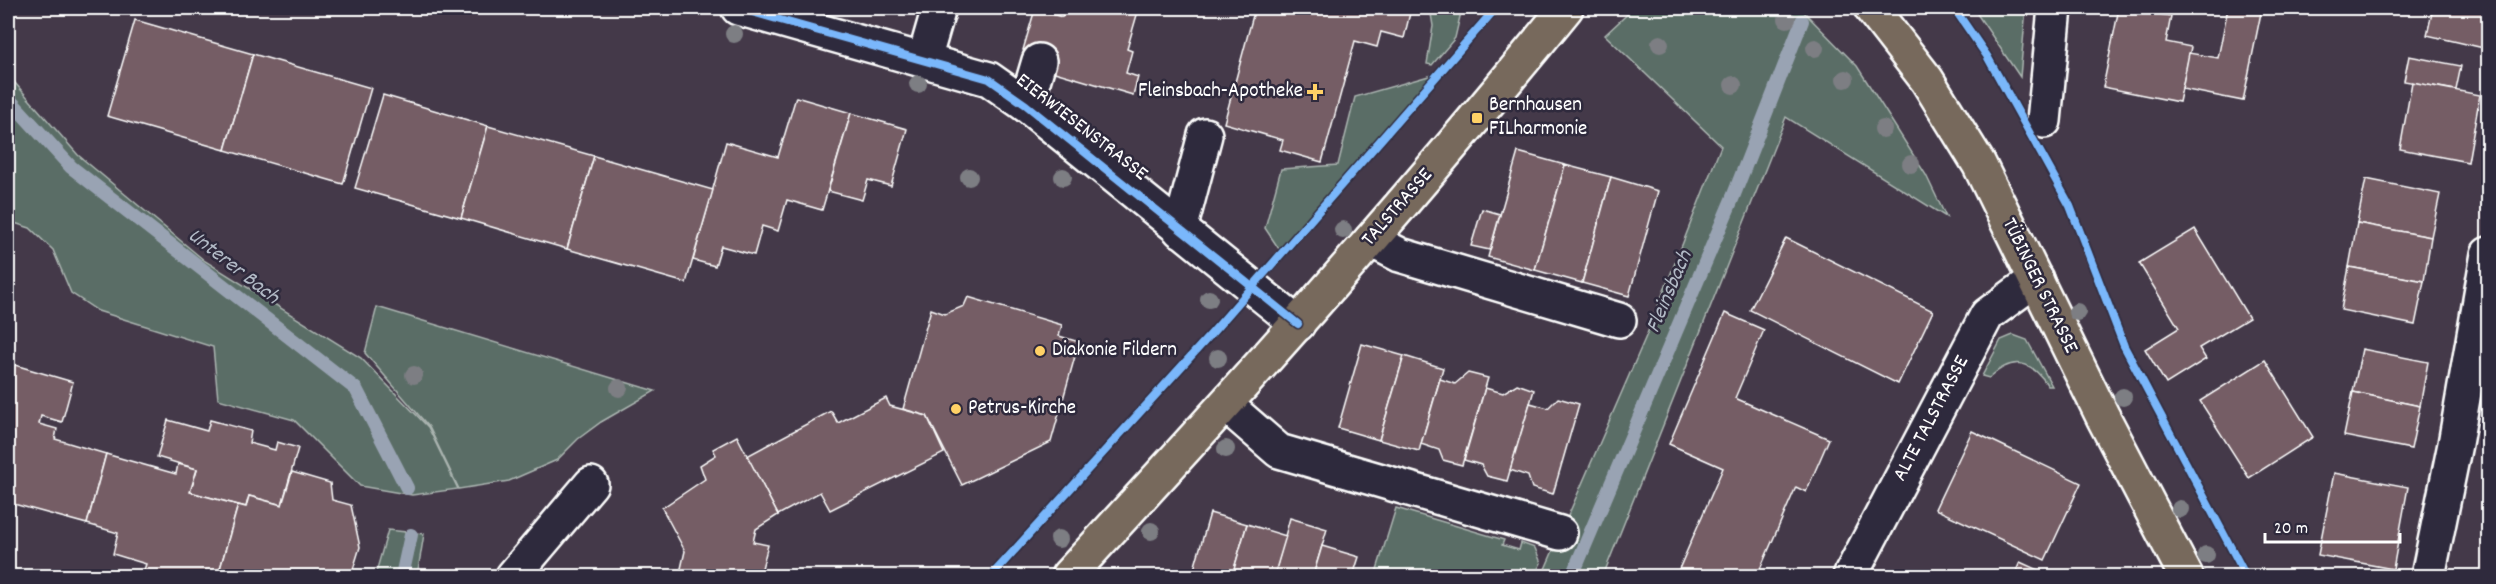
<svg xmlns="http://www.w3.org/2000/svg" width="2496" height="584" font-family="Dekko,sans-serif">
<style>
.green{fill:#5a6d66;stroke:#acb6b2;stroke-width:1.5}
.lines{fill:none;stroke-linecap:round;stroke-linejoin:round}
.stream{stroke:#99a3b3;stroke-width:14}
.building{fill:#755d65;stroke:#fff;stroke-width:1.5}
.minor-casing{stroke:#fff;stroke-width:38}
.major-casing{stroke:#fff;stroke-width:38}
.minor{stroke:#2f2a3d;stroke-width:33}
.major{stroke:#77695c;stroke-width:33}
.cycleway-casing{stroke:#2f2a3d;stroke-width:11}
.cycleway{stroke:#7ab7fb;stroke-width:8}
.tree{fill:#7d7e83}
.poi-dot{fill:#ffd166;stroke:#2f2a3d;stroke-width:2}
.labels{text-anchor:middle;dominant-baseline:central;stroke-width:5;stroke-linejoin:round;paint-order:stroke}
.poi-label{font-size:21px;fill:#fff;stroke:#2f2a3d;text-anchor:start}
.street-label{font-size:21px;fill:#fff;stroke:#2f2a3d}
.water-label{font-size:22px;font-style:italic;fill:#b2bac6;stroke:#2f2a3d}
</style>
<rect width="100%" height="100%" fill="#443949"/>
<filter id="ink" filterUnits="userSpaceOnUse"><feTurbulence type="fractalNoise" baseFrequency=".0167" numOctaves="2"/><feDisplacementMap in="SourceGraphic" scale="12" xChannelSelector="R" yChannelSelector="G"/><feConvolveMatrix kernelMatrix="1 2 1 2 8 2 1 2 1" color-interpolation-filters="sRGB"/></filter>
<g filter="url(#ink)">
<g class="green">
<path d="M1430 8H1462L1455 38 1432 65 1427 64 1433 26Z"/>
<path d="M1634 8H1800L1857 66 1926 175 1946 217 1786 117 1603 576H1542L1647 334 1721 146 1605 35Z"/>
<path d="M1973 8H2026L2020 77Z"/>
<path d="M1436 74 1281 252 1265 228 1281 169 1338 165 1355 97Z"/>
<path d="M8 75 78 155 205 261 361 358 428 427 458 489 412 495 360 486 294 420 218 399 213 347 98 311 71 293 53 250 30 228 8 221Z"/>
<path d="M377 307 655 391 601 422 578 439 557 460 509 481 459 489 429 427 365 353Z"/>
<path d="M2013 335 2027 340 2052 386H2048C2031 359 2012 356 1989 378L1982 376 2001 340Z"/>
<path d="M1396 508 1504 540 1502 545 1519 550 1521 543 1535 548 1541 563 1534 576H1375Z"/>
<path d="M388 530 424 534 417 576H375Z"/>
</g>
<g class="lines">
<g class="stream">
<path d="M8 98 71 167 356 389 407 488"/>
<path d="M402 576 411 535"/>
<path d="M1572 576 1733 197 1802 21"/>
</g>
</g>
<g class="building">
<path d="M1065 8H1139L1127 49 1132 51 1126 73 1138 77 1133 95 1051 71 1054 59 1023 50 1035 9 1062 17Z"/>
<path d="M1255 8H1402V10L1410 13 1404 38 1381 32 1377 47 1355 41 1322 162 1280 150 1283 140 1224 123Z"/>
<path d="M2119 8 2171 16 2166 42 2191 47 2179 102 2103 87Z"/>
<path d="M2228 8H2262L2243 101 2182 89 2189 53 2218 58Z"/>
<path d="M2433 8H2488V49L2427 35Z"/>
<path d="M135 20 253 54 225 150 107 116Z"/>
<path d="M253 54 371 88 343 184 225 150Z"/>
<path d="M2409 56 2461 66 2456 90 2404 81Z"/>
<path d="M2412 82 2480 95 2468 162 2400 149Z"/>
<path d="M383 95 488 126 461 218 355 188Z"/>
<path d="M796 97 851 113 822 210 787 200 778 231 762 226 754 255 721 246 715 266 693 260 726 142 778 157Z"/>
<path d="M851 113 907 129 891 186 868 180 862 200 828 191Z"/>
<path d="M488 126 594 156 567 249 461 218Z"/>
<path d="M1518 152 1565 165 1535 270 1488 257Z"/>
<path d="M594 156 713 190 686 283 567 249Z"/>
<path d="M1565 165 1611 177 1582 283 1535 270Z"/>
<path d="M1611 177 1658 191 1629 296 1582 283Z"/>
<path d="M2366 179 2440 194 2431 237 2357 223Z"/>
<path d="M1482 209 1500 214 1490 250 1471 246Z"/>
<path d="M2357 223 2431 237 2424 281 2349 267Z"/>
<path d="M2195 229 2249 318 2199 348 2206 359 2166 384 2145 349 2179 328 2139 263Z"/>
<path d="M1786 238 1933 311 1898 384 1750 310Z"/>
<path d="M2349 267 2424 281 2415 325 2341 310Z"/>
<path d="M968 297 1062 325 1059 336 1079 342 1051 442 962 485 927 416 903 409 931 309 945 314 964 306Z"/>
<path d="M1725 313 1764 330 1735 398 1829 439 1806 492 1796 487 1757 576H1676L1723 468 1669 444Z"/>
<path d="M1362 344 1404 356 1379 440 1338 428Z"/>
<path d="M2362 349 2428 362 2420 406 2353 392Z"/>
<path d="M1404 356 1443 368 1419 451 1379 440Z"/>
<path d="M2265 360 2313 437 2249 478 2200 401Z"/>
<path d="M8 363 73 382 62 422 41 416 39 424 57 429 55 439 106 454 87 524 10 503 14 490 8 488V470L12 452 8 451Z"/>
<path d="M1468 373 1488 378 1462 465 1443 460 1439 450 1421 444 1440 379 1455 384Z"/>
<path d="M1517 384 1534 390 1507 481 1487 476 1481 465 1464 460 1485 388 1503 393Z"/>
<path d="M2353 392 2420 406 2411 449 2344 436Z"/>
<path d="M886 398 890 406 927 416 944 453 830 510 820 492 778 515 747 456 831 411 838 423Z"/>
<path d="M1558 398 1579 404 1553 494 1532 488 1528 476 1510 470 1530 403 1548 408Z"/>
<path d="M168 420 207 431 210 420 251 431 249 443 275 450 277 442 298 448 282 505 249 496 246 507 190 492 197 469 157 457Z"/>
<path d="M1972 431 2081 483 2045 560 1935 509Z"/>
<path d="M737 436 778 515 756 529 753 542 768 545 760 576H671L680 573 685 551 662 508 705 479 700 465 716 455 713 449Z"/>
<path d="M106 454 176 474 178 464 197 469 190 492 238 505 218 576H142L146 564 113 554 118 533 87 524Z"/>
<path d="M292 472 330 483 332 500 351 505 360 547 351 576H218L238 505 246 507 249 496 282 505Z"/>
<path d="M2334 473 2408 487 2393 569 2318 555Z"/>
<path d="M1210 513 1247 524 1232 576H1192Z"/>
<path d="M1290 518 1327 529 1313 576H1274Z"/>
<path d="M1247 524 1286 536 1274 576H1232Z"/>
<path d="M1322 546 1359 557 1353 576H1313Z"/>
<path d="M2020 562 2051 576H2014Z"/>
</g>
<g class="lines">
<defs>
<g id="minor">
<path d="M738 8 989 79 1026 105 1298 324"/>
<path d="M924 60 939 8"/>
<path d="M1026 105 1039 61"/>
<path d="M2044 121 2055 8"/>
<path d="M1180 230 1205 135"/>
<path d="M1371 240 1400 255 1619 320"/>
<path d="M1226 405 1279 451 1560 533"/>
<path d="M513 576 591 484"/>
<path d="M1850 576 1987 315 2036 279"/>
<path d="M2428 576 2455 444 2488 254"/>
</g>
<g id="major">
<path d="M1871 8 1927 80 1979 164 2103 417 2186 576"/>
<path d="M1068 576C1239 391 1407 204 1566 8"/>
</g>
</defs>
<use href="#minor" class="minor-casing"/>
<use href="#major" class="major-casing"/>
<use href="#minor" class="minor"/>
<use href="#major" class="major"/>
<defs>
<g id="cycleway">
<path d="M738 8 989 79 1026 105 1298 324"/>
<path d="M1954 8 1987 56 2070 206 2124 346 2246 576"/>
<path d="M991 576 1212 333 1496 8"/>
</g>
</defs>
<use href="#cycleway" class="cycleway-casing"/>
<use href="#cycleway" class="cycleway"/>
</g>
<g class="tree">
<circle cx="1787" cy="19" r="9"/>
<circle cx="734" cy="34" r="9"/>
<circle cx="1660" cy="44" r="9"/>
<circle cx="1815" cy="48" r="9"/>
<circle cx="1845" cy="79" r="9"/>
<circle cx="918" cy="84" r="9"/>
<circle cx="1733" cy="85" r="9"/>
<circle cx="1883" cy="129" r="9"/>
<circle cx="1911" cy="164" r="9"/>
<circle cx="969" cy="177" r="9"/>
<circle cx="1063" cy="177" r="9"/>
<circle cx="1343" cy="230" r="9"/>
<circle cx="1209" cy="299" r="9"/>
<circle cx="2077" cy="312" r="9"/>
<circle cx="1218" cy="358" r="9"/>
<circle cx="414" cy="375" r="9"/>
<circle cx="619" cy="388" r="9"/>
<circle cx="2123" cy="397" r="9"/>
<circle cx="1226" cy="449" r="9"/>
<circle cx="2180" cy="509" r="9"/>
<circle cx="1151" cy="531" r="9"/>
<circle cx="1059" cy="539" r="9"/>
<circle cx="2206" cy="555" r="9"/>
</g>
</g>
<g class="poi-dot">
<path d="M1312 83h6v6h6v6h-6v6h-6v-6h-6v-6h6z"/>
<rect x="1471" y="112" width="12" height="12" rx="3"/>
<circle cx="1040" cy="351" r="6"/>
<circle cx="956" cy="409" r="6"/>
</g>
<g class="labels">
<g class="poi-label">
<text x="1303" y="92" text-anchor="end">Fleinsbach-Apotheke</text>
<text x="1489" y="106">Bernhausen<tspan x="1489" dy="24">FILharmonie</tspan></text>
<text x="1052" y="351">Diakonie Fildern</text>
<text x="968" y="409">Petrus-Kirche</text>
</g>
<g class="street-label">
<text transform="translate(1081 128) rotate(38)">EIERWIESENSTRASSE</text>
<text transform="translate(1398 208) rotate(-49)">TALSTRASSE</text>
<text transform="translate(2039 286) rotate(64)">TÜBINGER STRASSE</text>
<text transform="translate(1932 419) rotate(-62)">ALTE TALSTRASSE</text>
</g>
<g class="water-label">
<text transform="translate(233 267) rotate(38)">Unterer Bach</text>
<text transform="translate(1670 292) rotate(-67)">Fleinsbach</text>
</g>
</g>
<rect width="2496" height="584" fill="none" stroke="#2f2a3d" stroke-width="30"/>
<rect x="15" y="15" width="2466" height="554" fill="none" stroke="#fff" stroke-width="2" filter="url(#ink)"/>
<path d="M2265 533v9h135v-9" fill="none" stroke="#ffffff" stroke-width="3"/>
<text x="2274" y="533" font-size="18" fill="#ffffff" stroke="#2f2a3d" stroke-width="4.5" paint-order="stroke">20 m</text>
</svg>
